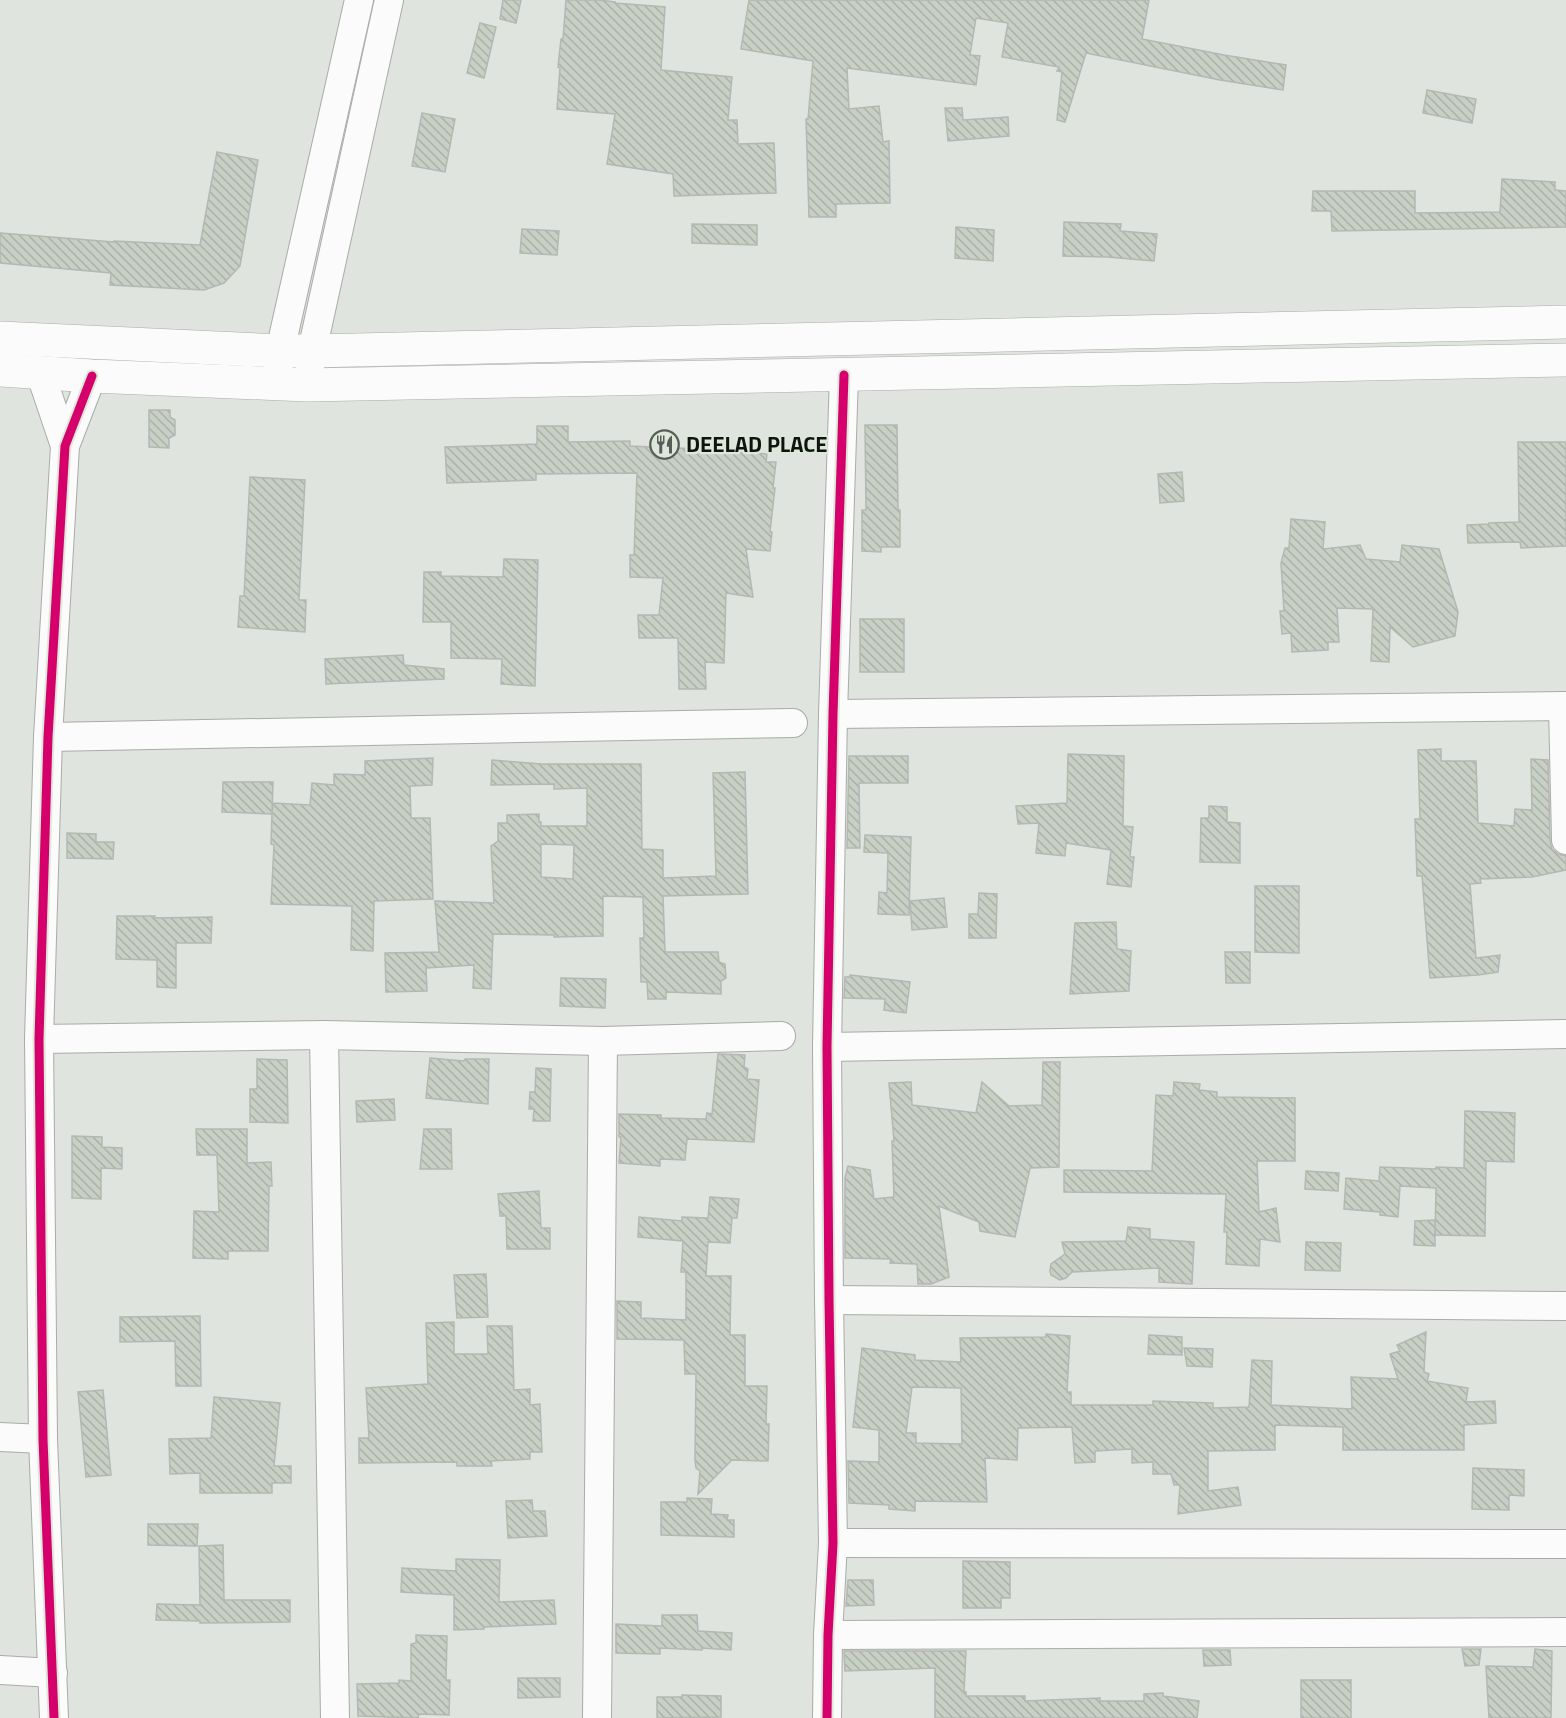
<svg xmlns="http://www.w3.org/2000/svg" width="1566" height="1718" font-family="'Titillium Web',sans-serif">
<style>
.building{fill:url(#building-back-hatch);stroke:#b4b8b3;stroke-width:1.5;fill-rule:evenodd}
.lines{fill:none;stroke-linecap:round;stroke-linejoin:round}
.minor-casing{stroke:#a9aca7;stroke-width:30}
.major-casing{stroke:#a9aca7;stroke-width:34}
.minor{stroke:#fafbfa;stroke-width:28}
.major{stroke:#fafbfa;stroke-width:33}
.cycleway-casing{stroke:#dee8da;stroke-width:13}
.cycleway{stroke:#d6006c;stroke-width:9}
.labels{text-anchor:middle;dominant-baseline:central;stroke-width:4.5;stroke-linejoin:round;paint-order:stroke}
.poi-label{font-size:22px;font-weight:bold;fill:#10140f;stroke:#dee8da;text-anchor:start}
</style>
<defs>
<pattern id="building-back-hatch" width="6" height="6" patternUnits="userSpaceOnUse" patternTransform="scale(1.5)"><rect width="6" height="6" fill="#c8cfc5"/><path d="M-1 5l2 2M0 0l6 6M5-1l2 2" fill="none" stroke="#abb1a8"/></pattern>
</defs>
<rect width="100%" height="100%" fill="#dfe4de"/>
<g class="building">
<path d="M503 0H521L516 23 500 19Z"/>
<path d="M566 0H599L615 2V3L665 7 661 70 732 77 728 120H737L738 144 774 143 776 193 674 196 673 174 607 164 615 114 557 109 560 68 558 67 561 39H563Z"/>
<path d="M749 0H1149L1142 39 1224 55 1286 65 1283 90 1220 80 1086 53 1065 122 1057 120 1062 72 1057 71 1059 67 1002 57 1008 23 976 18 970 55 980 56 976 85 847 68 849 109 879 106 883 142 889 141 890 203 836 204V217H809L806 119H808L813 61 741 49Z"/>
<path d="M480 23 496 27 484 78 467 73Z"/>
<path d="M1427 90 1476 99 1472 123 1423 113Z"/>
<path d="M945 108H962L963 120 1008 117 1009 136 948 141Z"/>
<path d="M422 113 455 119 445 172 412 166Z"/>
<path d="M217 152 258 160 240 266 224 283 204 290 110 285 111 273 0 263V233L114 242V241L200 245Z"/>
<path d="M1502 179 1555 182V190L1566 191V227L1332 231 1331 211H1312L1313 191H1415V213L1500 212Z"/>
<path d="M1064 222 1121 224 1120 231 1157 234 1154 261 1107 257 1063 256Z"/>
<path d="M692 224 757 225V245L692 243Z"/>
<path d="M956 227 994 230 993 261 955 258Z"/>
<path d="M522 229 559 231 557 255 520 253Z"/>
<path d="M149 410H170V417L175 420V435L169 438V448L149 447Z"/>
<path d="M865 425H897L898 510H900V547H881V552L862 551V510H866Z"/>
<path d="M537 426H568V442L630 441V446L725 450 767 454 766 462H776L773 488H775L770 532H772L770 551 746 549 753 597 726 593 724 663 705 662 706 689H679L678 638H639L638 615H659L663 578 630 577V555H634L637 473 536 474V480L447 483 445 447 537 444Z"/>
<path d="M1518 442H1566V546L1521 548 1520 542 1468 543 1467 525 1489 524V523L1519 522Z"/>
<path d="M1182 472 1184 501 1160 503 1158 474Z"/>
<path d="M250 477 305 480 299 600H306L305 632 238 627 240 596H244Z"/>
<path d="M1291 519 1325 522 1323 549 1360 545 1366 559 1400 562 1402 545 1439 549 1458 612 1455 636 1413 647 1390 627 1389 662 1371 661 1373 609 1337 608 1339 642H1328V650L1292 652 1291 633 1282 634 1280 611H1284L1281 563 1285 548H1289Z"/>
<path d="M504 559 538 560 535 686 501 684 502 659 451 658V622H423L424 572H441V576L503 577Z"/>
<rect x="860" y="619" width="44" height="53"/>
<path d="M403 655 404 665 444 669V679L326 684 325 659Z"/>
<path d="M1441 749V761H1476L1478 823 1514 826 1515 809 1532 810 1531 759 1548 760 1550 841 1552 849 1558 854 1566 856V870L1532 877 1480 879 1481 883 1470 884 1476 958 1500 955 1498 972 1478 975 1430 978 1422 876H1417L1415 819H1420L1418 750Z"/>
<path d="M1068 754 1124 756 1123 826 1133 827 1130 857H1134L1131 887 1107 884 1111 850 1066 843 1065 856 1036 853 1039 823 1018 824 1016 806 1067 803Z"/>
<path d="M849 756H908V783H859L860 848H847Z"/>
<path d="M433 758 432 785 410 786 411 818H430L433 899 374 901 373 951 351 950 352 906 271 904 274 845 271 844 272 814 222 812 223 782H273L272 814 273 803 310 805 312 783 334 785V774L365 775V761Z"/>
<path d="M492 760 541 764H641L642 849 663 850V878L716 876 713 773 745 772 748 894 663 896 665 952H718L719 962 725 964 726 978 721 981V994L666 992V999H648L647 982H641L640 938H644L643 897 603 896V936L554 937V935L493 934 491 989 473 988 474 965 426 968 427 991 386 992 385 953 439 952 435 901 494 903 491 846 498 841V823H507V815L539 814V822H541V826H587V788L554 789V784L491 785ZM541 844 574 845 573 879 541 877Z"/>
<path d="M1209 806 1227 807V822L1240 823V863L1200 862 1201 818H1209Z"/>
<path d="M67 833 96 834V842H114L113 859 67 858Z"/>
<path d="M865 835 911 837 909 915 878 914 879 892 887 893 888 853 864 852Z"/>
<path d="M1255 886H1299V953L1255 952Z"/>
<path d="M979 893 997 894 996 938H969V914H978Z"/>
<path d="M944 898 947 927 912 930 910 901Z"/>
<path d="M117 916H155V918L212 917 211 943H176V988L157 987V960L116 959Z"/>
<path d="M1116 922 1117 949 1131 951 1129 991 1070 994 1075 923Z"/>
<path d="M1225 952H1250V983H1226Z"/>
<path d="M850 975 910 982 906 1013 884 1010 885 999 844 998 845 977H850Z"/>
<path d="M561 978 606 979 605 1008 560 1006Z"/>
<path d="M718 1054 745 1055 744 1067 748 1069 747 1079 759 1080 754 1142 687 1139 685 1160 660 1159V1166L619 1163 621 1137H619V1114L661 1115V1118L706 1119 707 1113 712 1114Z"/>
<path d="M430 1058 464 1061 465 1059H489L488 1104 426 1098Z"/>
<path d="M257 1059 287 1060 288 1123 250 1122V1089H257Z"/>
<path d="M1043 1062H1060L1059 1167 1030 1168 1015 1237 980 1231 979 1222 939 1206 949 1277 931 1284H918L917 1264 890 1263 891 1259 845 1258V1178L848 1166 870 1170 874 1199 894 1197 892 1141H894L889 1083 911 1082 912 1105 976 1113 982 1082 1009 1106 1042 1105Z"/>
<path d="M536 1068 551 1069 550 1121H533L534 1109H529L530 1092H535Z"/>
<path d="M1174 1082 1200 1084 1199 1090 1217 1092V1097L1295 1098V1161H1257L1259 1212 1276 1208 1280 1242 1260 1239 1259 1266 1226 1264 1227 1232H1224L1226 1194 1064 1192V1170L1152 1171 1156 1095 1173 1096Z"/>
<path d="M394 1099 395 1120 357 1122 356 1101Z"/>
<path d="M1465 1111 1515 1113 1514 1162 1486 1161 1485 1236 1435 1235 1436 1188 1400 1186 1398 1217 1380 1215V1212L1344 1209 1346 1178 1379 1181 1380 1167 1436 1169V1167L1464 1168Z"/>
<path d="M196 1129H247V1163L271 1162 272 1186H269L268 1251H228V1259L193 1258 194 1211 219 1212 217 1155H197Z"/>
<path d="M424 1129H451L452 1169H420Z"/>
<path d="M72 1136 102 1137V1147L122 1148V1169L101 1168V1199L72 1198Z"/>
<path d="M1306 1171 1339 1173 1338 1191 1305 1189Z"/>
<path d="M539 1191 541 1228H550V1249H507L506 1216H500L498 1194Z"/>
<path d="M710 1197 739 1199 737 1218H732L730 1243 708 1242 706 1276H731L730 1335H745V1386H767L766 1424H769L768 1461 732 1460 698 1494 700 1471 696 1468 695 1460 696 1374H685L684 1340 617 1339V1301L641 1302V1318L686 1320V1272H681L683 1241 638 1237 639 1217 682 1221V1217L708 1218Z"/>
<path d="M1435 1220V1246L1414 1245 1415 1221Z"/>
<path d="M1128 1227 1150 1229V1239L1194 1242 1192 1284 1159 1282V1268L1072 1272 1066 1278 1060 1280 1051 1275 1050 1271 1051 1264 1065 1254 1062 1242 1126 1241Z"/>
<path d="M1306 1242 1341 1243 1340 1271 1305 1270Z"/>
<path d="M486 1274 488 1317 457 1318 454 1275Z"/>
<path d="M200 1316 201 1386H176L175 1341 120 1342V1317Z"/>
<path d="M454 1322V1354H488L487 1326H512L514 1390 530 1389V1405L540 1404 542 1452H530V1459L491 1461 492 1466H457V1462L359 1463V1438H369L366 1388 428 1384 426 1323Z"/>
<path d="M1426 1332 1424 1372 1429 1374 1427 1381 1468 1388 1466 1402 1495 1401 1496 1423 1464 1425V1450H1343V1427L1275 1425V1450L1208 1451V1491L1238 1487 1241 1505 1178 1514 1180 1485H1174L1171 1474H1153V1462L1132 1463V1449L1095 1451V1462L1075 1463 1072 1427 1018 1428 1017 1460 985 1458 987 1502 915 1501V1511L889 1509V1505L849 1503 848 1461 879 1462V1430L853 1427 862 1348 915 1355V1360L961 1362 960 1338 1046 1337V1334L1070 1336 1067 1392H1071V1405H1153V1401L1213 1403V1408L1249 1407 1252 1360 1272 1361 1271 1405 1352 1409 1351 1377 1398 1379 1390 1354 1400 1351 1397 1345ZM912 1387 961 1388 962 1444 916 1443V1433H906Z"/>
<path d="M1149 1335 1182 1337V1355L1148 1354Z"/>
<path d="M1184 1348 1213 1349 1212 1367 1187 1366Z"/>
<path d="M103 1390 111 1475 86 1477 78 1392Z"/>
<path d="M214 1397 280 1403 274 1466H291V1483H272V1493H200V1473L170 1474 169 1439 211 1438Z"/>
<path d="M1473 1468 1524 1470V1496L1509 1495V1510L1472 1509Z"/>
<path d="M687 1498 712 1499 711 1514 728 1515 727 1520H734V1537L661 1535V1502H687Z"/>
<path d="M532 1500 533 1511H545L547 1536 508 1538 506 1501Z"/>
<path d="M148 1524H198L197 1546 148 1545Z"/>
<path d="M223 1545 224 1600H290V1622L200 1623V1621L156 1620 157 1604 200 1605 199 1546Z"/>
<path d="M456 1559 500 1560 499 1602 554 1600 556 1624 484 1627V1629L454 1630V1595L401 1592 402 1568 456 1571Z"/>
<path d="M963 1561 1010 1562V1598H1001V1608H963Z"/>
<path d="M848 1580H873L874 1605 846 1606Z"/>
<path d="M662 1615H697L698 1631 732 1633 731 1650 702 1648V1650L660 1648V1654L616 1653V1624L662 1626Z"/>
<path d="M416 1635 447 1636 446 1680H450L449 1715 419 1714 418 1718 358 1716 357 1684 399 1683V1680L411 1681V1644L416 1643Z"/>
<path d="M1462 1649H1481L1479 1665 1465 1666Z"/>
<path d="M1535 1649 1552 1651 1551 1718H1489L1486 1666 1533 1667Z"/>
<path d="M1203 1650H1230L1231 1665 1204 1666Z"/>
<path d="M844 1651H966L964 1692H966V1696H1025V1701L1100 1698V1701H1144V1694L1163 1693V1696L1199 1701 1197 1718H935V1668L845 1671Z"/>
<path d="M518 1678H560V1697L518 1698Z"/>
<rect x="1301" y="1680" width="50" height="38"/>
<path d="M682 1695 721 1696V1717L657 1718V1697H682Z"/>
</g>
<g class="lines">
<defs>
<g id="minor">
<path d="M40 372 65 446"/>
<path d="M278 373 280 351 359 0"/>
<path d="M309 374 312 351 389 0"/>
<path d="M1563 706 1566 840"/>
<path d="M833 714 1566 706"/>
<path d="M48 737 793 723"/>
<path d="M324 1035 335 1718"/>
<path d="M39 1039 324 1035 603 1041 781 1036"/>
<path d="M827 1047 1566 1034"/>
<path d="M829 1300 1566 1306"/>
<path d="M0 1437 43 1439"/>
<path d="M833 1543 1566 1544"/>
<path d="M828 1635 1566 1632"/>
<path d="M0 1670 53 1673"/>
<path d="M54 1718 43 1439 39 1039 48 737 65 446 92 376"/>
<path d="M597 1718 603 1041"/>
<path d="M827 1718 828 1635 833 1543 829 1300 827 1047 833 714 844 375"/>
</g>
<g id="major">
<path d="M0 338 280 351H312L1566 322"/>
<path d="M0 370 92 376 307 385 1566 360"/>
</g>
</defs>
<use href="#minor" class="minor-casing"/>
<use href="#major" class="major-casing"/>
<use href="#minor" class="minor"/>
<use href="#major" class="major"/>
<defs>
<g id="cycleway">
<path d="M54 1718 43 1439 39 1039 48 737 65 446 92 376"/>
<path d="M827 1718 828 1635 833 1543 829 1300 827 1047 833 714 844 375"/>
</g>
</defs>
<use href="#cycleway" class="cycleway-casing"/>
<use href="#cycleway" class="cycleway"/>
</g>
<defs>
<symbol id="restaurant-ring" viewBox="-11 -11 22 22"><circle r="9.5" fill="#dee8da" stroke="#585d57" stroke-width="1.5"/><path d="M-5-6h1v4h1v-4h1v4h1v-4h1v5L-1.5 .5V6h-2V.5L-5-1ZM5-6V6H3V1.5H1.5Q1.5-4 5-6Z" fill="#585d57"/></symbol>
</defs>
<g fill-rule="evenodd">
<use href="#restaurant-ring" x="648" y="428" width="33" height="33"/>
</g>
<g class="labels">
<g class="poi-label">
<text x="686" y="444">DEELAD PLACE</text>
</g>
</g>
</svg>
